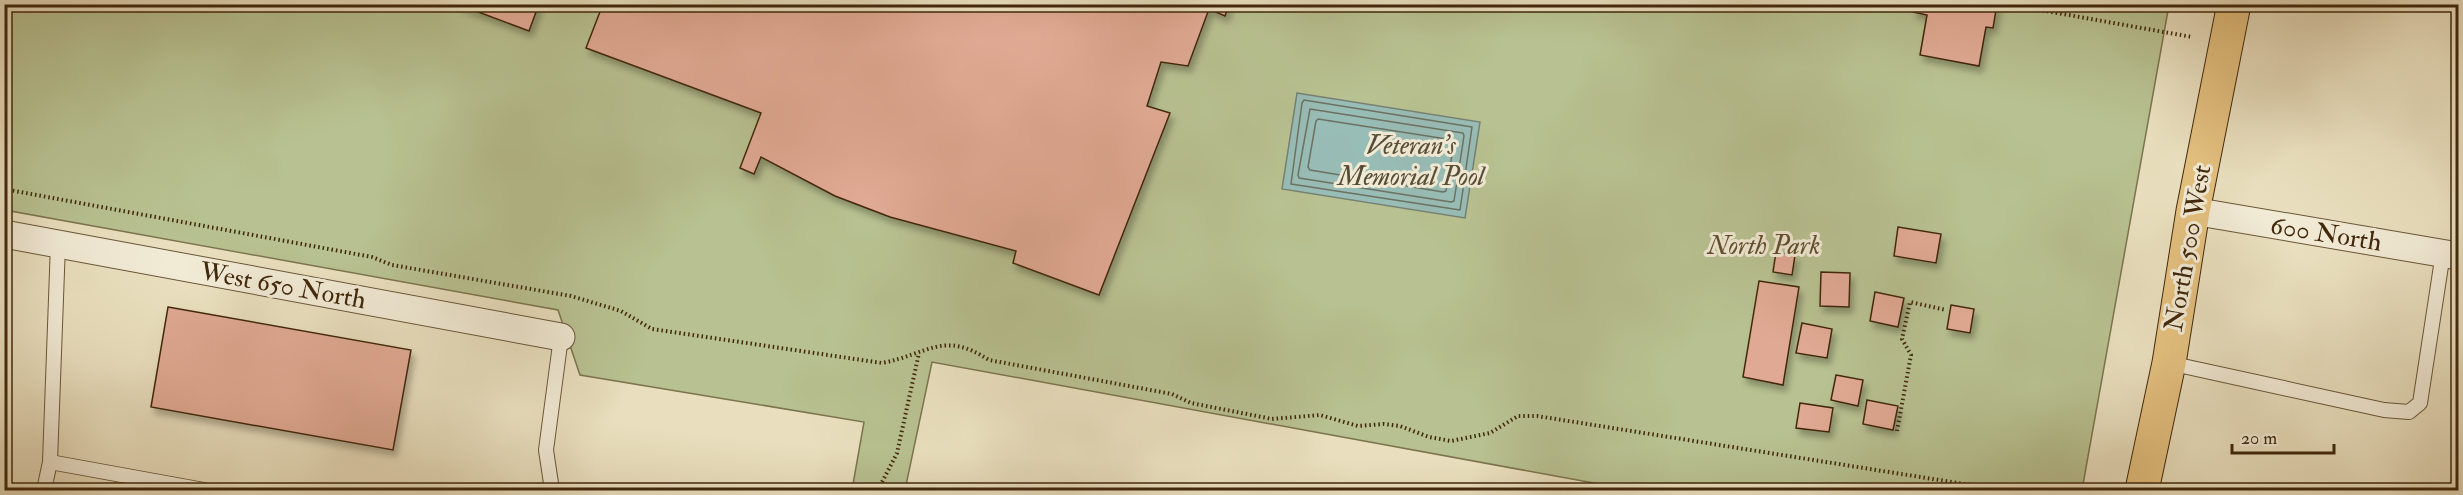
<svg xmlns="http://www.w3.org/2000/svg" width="2463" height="495" font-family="'IM FELL Double Pica',serif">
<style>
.green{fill:#b8c191;stroke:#7c744e;stroke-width:1.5}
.water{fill:#98bcb6;stroke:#758172;stroke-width:1.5}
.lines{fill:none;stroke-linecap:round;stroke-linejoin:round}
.shore{stroke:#6c7261;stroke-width:1.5}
.building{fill:#e0a993;stroke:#41280c;stroke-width:1.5;filter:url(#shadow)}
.service-casing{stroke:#6b5638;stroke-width:16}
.minor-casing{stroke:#6b5638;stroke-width:29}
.primary-casing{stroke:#41280c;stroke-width:35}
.path{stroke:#41280c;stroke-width:4;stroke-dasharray:1.5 3;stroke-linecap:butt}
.service{stroke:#f1ead5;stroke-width:14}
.minor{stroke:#f1ead5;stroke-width:27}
.primary{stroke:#e4c07f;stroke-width:33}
.labels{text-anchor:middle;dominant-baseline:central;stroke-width:6;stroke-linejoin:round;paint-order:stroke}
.street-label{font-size:26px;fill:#41280c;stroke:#f1ead5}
.park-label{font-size:26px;font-style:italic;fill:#5f4e2d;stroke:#f1ead5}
.water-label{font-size:27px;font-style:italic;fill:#574d36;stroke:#f1ead5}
</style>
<defs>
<filter id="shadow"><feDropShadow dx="3.5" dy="6" stdDeviation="3" flood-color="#0004"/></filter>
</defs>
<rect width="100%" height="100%" fill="#e9dfbe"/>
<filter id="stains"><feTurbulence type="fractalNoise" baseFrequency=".00333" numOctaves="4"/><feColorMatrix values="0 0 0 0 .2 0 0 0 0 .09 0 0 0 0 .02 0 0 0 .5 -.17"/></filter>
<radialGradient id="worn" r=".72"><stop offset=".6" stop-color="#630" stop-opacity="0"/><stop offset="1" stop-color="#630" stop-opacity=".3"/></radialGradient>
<path class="green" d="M4 5H2169L2082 490H1679L1638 484 1636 490H1632L932 362 905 490H852L864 422 580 375 558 310 5 210Z"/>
<path class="water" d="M1297 93 1480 122 1465 218 1282 189Z"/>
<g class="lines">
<g class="shore">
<path d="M1304 100 1472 127 1460 210 1291 184 1302 103Z"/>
<path d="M1310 109 1463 133 1464 136 1454 201 1451 202 1299 178 1298 175Z"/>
<path d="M1318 119 1453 140 1454 143 1446 191 1443 192 1310 170 1308 167 1316 121Z"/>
</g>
</g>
<g class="building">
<path d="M457 4H539L529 31Z"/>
<path d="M603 4H1229L1225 16 1209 9 1188 66 1161 62 1147 106 1170 113 1099 295 1013 263 1016 251 890 217 835 196 761 157 754 174 740 168 761 113 586 48Z"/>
<path d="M1915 4H1997L1993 28 1986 27 1979 66 1920 55 1927 15 1913 12Z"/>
<path d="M1898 227 1941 234 1936 263 1894 256Z"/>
<path d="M1776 252 1795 255 1792 275 1773 272Z"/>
<path d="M1821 272 1850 273 1849 307 1820 306Z"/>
<path d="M1759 281 1799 287 1783 385 1743 377Z"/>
<path d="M1875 292 1904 298 1898 327 1870 321Z"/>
<path d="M1951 305 1974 309 1970 333 1947 329Z"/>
<path d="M168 307 411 350 393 450 151 407Z"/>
<path d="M1802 323 1832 329 1827 358 1796 353Z"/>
<path d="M1836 375 1863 380 1858 406 1831 400Z"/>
<path d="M1867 400 1898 406 1893 430 1863 424Z"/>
<path d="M1800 403 1833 408 1829 432 1796 428Z"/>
</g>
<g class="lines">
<defs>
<g id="service">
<path d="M2169 363 2384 410 2409 412 2420 403 2443 253"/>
<path d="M50 462 58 244"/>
<path d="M44 490 50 462 204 490"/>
<path d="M552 490 546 450 561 337"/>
</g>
<g id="minor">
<path d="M2193 211 2458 256"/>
<path d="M4 234 561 337"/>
</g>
<path id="primary" d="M2142 490 2169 363 2193 211 2234 4"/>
</defs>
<use href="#service" class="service-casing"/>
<use href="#minor" class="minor-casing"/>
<use href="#primary" class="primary-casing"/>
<g class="path">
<path d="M2007 4 2192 37"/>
<path d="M4 189 372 257 392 265 571 296 621 311 652 329 882 363C929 354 943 330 989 360L1172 394 1191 403 1272 419 1320 415 1358 426 1384 424 1400 426 1429 437 1451 441 1490 433 1518 416H1537L2002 490"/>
<path d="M1897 431 1911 355 1902 339 1910 302 1946 310"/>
<path d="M878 490 897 453 919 353"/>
</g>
<use href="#service" class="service"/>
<use href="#minor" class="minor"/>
<use href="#primary" class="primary"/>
</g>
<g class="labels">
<g class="street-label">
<text transform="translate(2326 234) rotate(9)">600 North</text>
<text transform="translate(2188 248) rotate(-80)">North 500 West</text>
<text transform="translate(283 286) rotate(10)">West 650 North</text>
</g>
<g class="park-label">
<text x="1764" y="246">North Park</text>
</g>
<g class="water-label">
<text x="1411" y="145">Veteran's<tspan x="1411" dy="31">Memorial Pool</tspan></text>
</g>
</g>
<rect width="2463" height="495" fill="none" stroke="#e9dfbe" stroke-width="24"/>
<rect x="6" y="6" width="2451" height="483" fill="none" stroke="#41280c" stroke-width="3"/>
<rect x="12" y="12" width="2439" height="471" fill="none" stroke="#41280c" stroke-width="1.5"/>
<path d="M2232 444v9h102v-9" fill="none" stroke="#41280c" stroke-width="3"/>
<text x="2241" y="444" font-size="18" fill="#41280c" stroke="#f1ead5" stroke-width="4.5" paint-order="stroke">20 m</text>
<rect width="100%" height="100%" filter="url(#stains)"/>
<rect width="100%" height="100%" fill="url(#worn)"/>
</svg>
